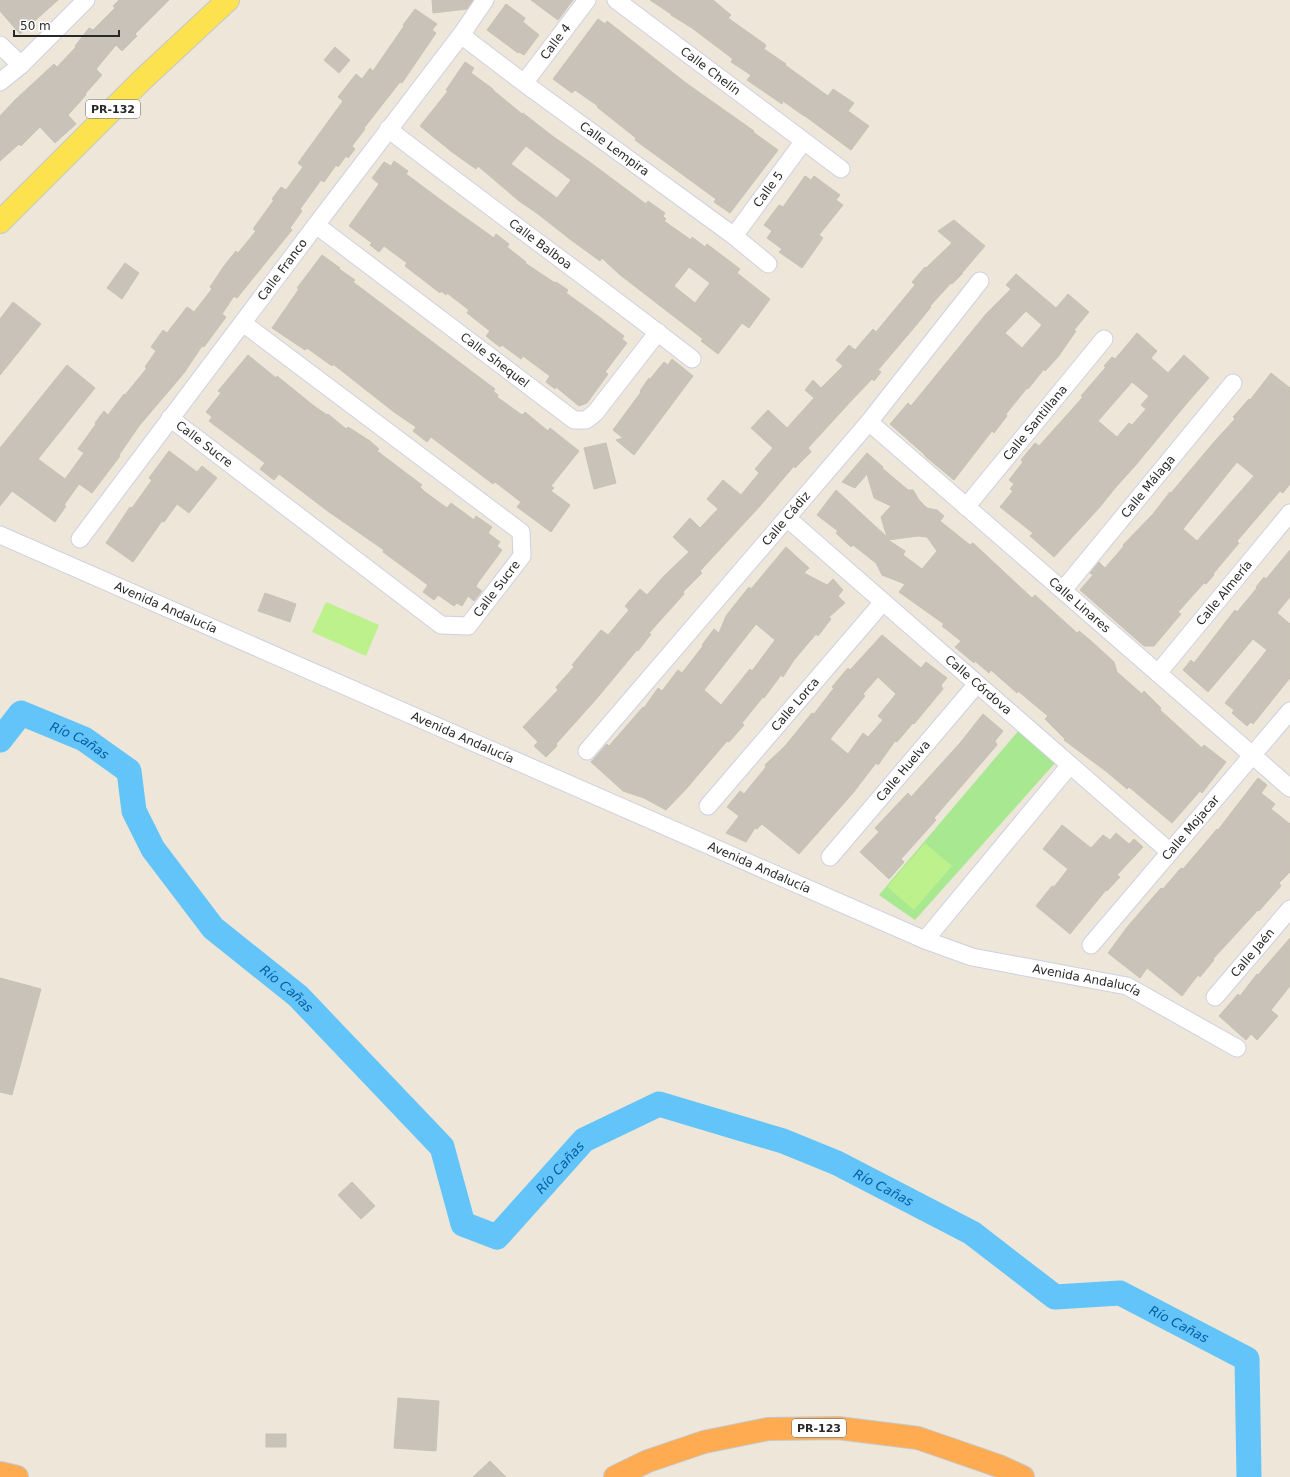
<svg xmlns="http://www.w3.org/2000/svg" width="1290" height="1477" font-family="'DejaVu Sans',sans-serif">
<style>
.green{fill:#a7e890}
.pitch{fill:#bdf18b}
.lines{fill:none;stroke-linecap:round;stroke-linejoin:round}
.river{stroke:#62c4f8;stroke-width:25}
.building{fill:#c8c2b9;stroke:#c8c2b3;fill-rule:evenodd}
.minor-casing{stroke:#ced0e3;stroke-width:19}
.major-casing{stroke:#c7c7c7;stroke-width:24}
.highway-casing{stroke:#c7c7c7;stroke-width:24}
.minor{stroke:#fff;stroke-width:17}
.major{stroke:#fce24e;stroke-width:22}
.highway{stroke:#ffab51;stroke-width:22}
.labels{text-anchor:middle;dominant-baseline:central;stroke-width:3;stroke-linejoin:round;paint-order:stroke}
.shield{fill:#fff;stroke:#696969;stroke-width:1}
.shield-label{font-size:11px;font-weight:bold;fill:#292929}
.street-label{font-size:12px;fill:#292929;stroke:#fff}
.water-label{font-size:13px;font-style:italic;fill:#025fa3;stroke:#fff}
</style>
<rect width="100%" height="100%" fill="#ede6d9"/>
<path class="green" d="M1019 730 1055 763 915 920 879 895Z"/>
<g class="pitch">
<path d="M326 602 379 625 366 656 312 632Z"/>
<path d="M925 843 952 866 914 910 887 887Z"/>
</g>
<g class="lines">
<path class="river" id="s1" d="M0 740 21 713 84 739 129 771 134 811 153 849 213 928 298 996 442 1147 463 1224 497 1237 584 1140 659 1104 783 1141 837 1163 972 1233 1055 1297 1120 1293 1247 1359 1249 1477"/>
</g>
<g class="building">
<path d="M0 0H58L20 34 0 11Z"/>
<path d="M119 0H169L135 34 137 36 122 51 116 45 96 69 102 75 85 94 86 95 68 115 76 124 55 143 40 127 21 146 19 144 0 161V116L15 100 54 64 57 67 76 47 75 46 89 28 93 30 115 8 113 6Z"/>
<path d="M432 0H473L467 9 433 13Z"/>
<path d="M531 0H573L558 20Z"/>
<path d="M650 0H713L731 15 728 18 766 45 764 49 786 64 785 65 828 96 833 89 854 103 848 111 869 126 851 150 805 116H804L783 101 782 104 747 80 751 75 731 62 733 59 692 28 671 15V14Z"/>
<path d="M506 4 525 18 523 22 539 35 524 55 519 52 518 53 487 30Z"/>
<path d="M415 9 437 24 432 30 436 33 402 83 400 82 364 128 365 129 352 146 355 149 348 158 346 156 338 167 336 165 324 182 321 180 300 209 302 211 290 228 292 230 237 298 234 296 222 314 226 317 212 336 204 347 202 346 184 373 139 426 119 455 120 456 92 493 79 484 64 505 66 506 55 522 12 491 0 506V448L67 365 95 388 38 459 65 479 84 453 78 449 96 424 95 423 104 411 108 415 124 394 125 395 147 368 145 367 156 351 151 347 163 330 167 333 187 307 194 312 212 289 210 287 224 266 236 251 238 253 256 231 253 229 274 200 272 199 281 187 286 190 303 167 298 163 343 101 338 97 356 74 362 79 370 68 373 71 404 26 403 25Z"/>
<path d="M598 19 605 24 607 21 686 83 754 131 753 132 778 150 730 213 714 202 716 199 635 140 636 138 597 107 598 106 575 90 572 93 553 79Z"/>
<path d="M335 47 350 60 339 73 324 60Z"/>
<path d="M465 62 474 68 471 73 493 89V90L522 114 523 113 551 135 591 163 646 204 648 201 665 213 663 216 666 219 664 221 691 240 692 237 705 247 707 244 740 269 737 273 770 299 749 328 742 323 718 354 701 341 703 339 619 274 602 258 600 261 571 240 538 214 519 201 478 166 476 169 452 152 420 126 448 91 446 90ZM526 146 571 180 557 198 511 164ZM689 267 710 283 695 303 674 286Z"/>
<path d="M394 161 408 171 406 174 449 206 494 238 496 234 509 244 507 247 526 262 525 263 555 283 556 282 568 290 566 293 598 316 624 336 622 339 627 343 605 372 608 374 587 403 579 406 556 387 555 389 546 382 550 376 523 356 521 359 502 345 500 347 486 336 490 331 467 313 469 310 447 293 446 295 441 291 440 293 405 266 407 263 384 246 379 252 370 245 372 243 349 226 379 184 372 178 384 162 391 166Z"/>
<path d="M805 176 811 180 814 176 840 195 836 200 843 205 819 235 823 238 802 268 779 252 782 249 767 238 772 231 764 225 779 205 783 207Z"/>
<path d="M954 220 985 246 962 273H963L952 284 951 283 930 306 931 307 918 323 878 370 881 372 874 381 872 379 851 401 808 448 811 452 795 468 794 466 760 506 700 571 702 573 683 592 684 594 649 633 651 634 638 651 637 650 598 697 556 744 557 746 546 757 534 746 538 742 523 727 558 690 556 687 574 667 572 665 601 630 608 635 629 610 625 606 640 589 647 595 664 576 689 552 673 537 690 518 700 528 718 509 707 499 723 480 741 495 759 473 755 469 773 448 751 428 768 410 787 428 814 398 805 390 813 380 821 388 843 366 836 360 849 345 855 350 873 329 876 332 915 285 912 282 925 267 926 268 952 243 938 231Z"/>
<path d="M322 255 340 268 339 269 355 280 353 282 495 389 493 391 498 395 497 397 522 415 525 412 548 431 550 428 579 451 551 486 554 488 551 491 570 505 551 532 517 507 521 502 495 482 493 484 431 437 427 442 413 431 416 427 394 412 333 364 332 366 307 348 305 350 272 328 299 289 297 288Z"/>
<path d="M125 263 139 273 122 299 107 288Z"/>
<path d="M1016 274 1056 308 1068 294 1089 312 1074 330 1076 331 1058 357 1045 371 1044 369 1028 389 1027 388 1006 414 1007 416 994 433 992 431 954 480 925 456V455L890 424 908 403 911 406 986 314 1011 289 1006 285ZM1026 311 1042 325 1022 348 1005 333Z"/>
<path d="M13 302 41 324 0 375V319Z"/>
<path d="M1137 333 1157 351 1151 358 1168 373 1184 355 1209 378 1187 403 1135 466 1116 487 1099 508 1054 557 1030 536 1033 533 1000 507 1013 491 1010 489 1014 484 1009 480 1023 462 1021 460 1035 443 1039 446 1083 397 1081 396 1106 367 1104 366 1112 357 1115 359ZM1132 382 1149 396 1141 405 1146 409 1132 425 1129 423 1117 437 1098 421Z"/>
<path d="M248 355 276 378 277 376 314 406 327 415 328 414 346 429 348 427 370 441 379 449 377 451 422 485 420 487 425 492 447 508 451 503 474 520 476 516 492 527 488 533 500 542 497 546 502 550 477 584 476 587 482 591 474 601 468 596 462 606 457 603 454 606 438 595 434 600 423 592 428 585 383 552 384 550 329 512 279 474 274 480 260 469 265 463 209 421 212 417 206 412 221 393 218 391Z"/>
<path d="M672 359 693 376 634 455 616 440 623 438 613 430 641 392 640 391 649 378 650 379 664 362 668 365Z"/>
<path d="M1271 373 1290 388V484L1283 493 1280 491 1237 541 1239 543 1213 574 1214 575 1206 584 1204 583 1178 612 1181 614 1154 646H1144L1080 590 1093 575 1090 573 1099 562 1105 568 1124 546 1123 545 1153 514 1170 492 1171 493 1214 442 1235 419 1233 417 1249 399 1250 400ZM1237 462 1254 476 1197 541 1183 529Z"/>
<path d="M606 443 616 483 594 489 584 448Z"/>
<path d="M169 451 197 472 202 466 217 478 189 513 177 504 164 522 162 521 133 562 106 543 130 507 132 508 152 480 149 478Z"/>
<path d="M867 453 883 467 882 468 908 490H913L919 500 927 508 937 510 944 516 940 521 970 545 973 543 1032 598 1035 595 1077 633 1079 631 1090 640 1114 662 1117 672 1142 694 1144 691 1161 708 1160 710 1202 748 1204 745 1226 762 1202 793 1200 791 1172 823 1129 787 1127 789 1107 772 1064 740 1065 739 1045 719 1048 716 1018 691 1017 693 991 670 989 673 975 661 974 663 955 647 961 641 942 626 944 624 899 592 905 584 882 575 876 563 853 545 851 547 836 533 838 531 817 515 836 490 887 537 881 517 891 506 874 498 867 474 855 488 842 482ZM918 536 927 537 937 551 922 569 903 555 905 551 888 540Z"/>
<path d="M786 547 809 568 804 573 827 585 833 579 843 590 838 596 845 603 829 617 831 619 818 636 816 634 794 660 783 677 781 675 764 698 763 697 742 723 744 725 729 742 727 741 687 788 666 810 644 798 623 791 591 762 607 744 609 746 643 707 644 708 658 688 662 691 678 670 682 673 703 646 702 645 714 629 719 633 726 616 733 607 749 587 751 589ZM756 624 775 640 752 671 750 669 721 705 704 690Z"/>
<path d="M1290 550V597L1277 613 1290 624V678L1253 724 1251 722 1247 726 1232 713 1234 710 1225 703 1267 650 1253 639 1208 692 1183 670 1191 660 1194 663 1235 610 1237 612 1257 588 1256 587 1264 577 1266 579Z"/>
<path d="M265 593 296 604 290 622 258 611Z"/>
<path d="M882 635 921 668 926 662 947 678 941 685 943 689 914 724 913 723 897 742 895 741 878 765 876 763 853 793 799 854 762 824 757 829 755 828 746 842 726 833 739 816 727 807 740 791 744 794 766 767 765 765 785 746 812 713 814 714 834 688 832 687 848 668 850 670ZM878 677 896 694 878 716 883 720 868 737 863 733 848 754 830 739 865 696 863 694Z"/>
<path d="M983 714 1003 731 995 741 997 745 934 818 936 820 901 859 904 862 889 879 860 852 879 832 875 828 908 793 911 797 960 743Z"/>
<path d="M1258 778 1267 785 1261 793 1275 804 1271 809 1290 824V872L1279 883 1281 886 1259 911 1258 910 1213 959 1214 960 1200 977 1198 975 1182 996 1147 968 1140 978 1108 953 1128 926 1161 888 1163 889 1181 868 1183 869 1217 829 1218 830Z"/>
<path d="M1062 825 1091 848 1103 835 1110 840 1116 833 1129 844 1134 839 1143 847 1117 875 1120 877 1107 891 1106 890 1070 934 1036 906 1052 886 1054 887 1068 869 1043 849Z"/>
<path d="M1290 938V986L1271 1010 1278 1016 1257 1040 1251 1034 1246 1040 1219 1016 1238 994 1240 996 1257 974 1258 975Z"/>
<path d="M0 978 41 989 12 1095 0 1092Z"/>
<path d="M352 1182 375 1206 361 1219 338 1195Z"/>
<path d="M398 1398 439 1401 436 1451 394 1448Z"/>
<rect x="266" y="1434" width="20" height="13"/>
<path d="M490 1461 506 1477H473Z"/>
</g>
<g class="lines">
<defs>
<g id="minor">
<path id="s2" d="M616 0 841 169"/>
<path id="s3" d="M461 35 524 83 734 236 768 264"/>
<path d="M0 45 21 65"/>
<path d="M0 82 21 65 86 0"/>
<path id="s4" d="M524 83 587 0"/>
<path id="s5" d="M388 129C489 207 592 281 692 359"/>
<path id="s6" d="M316 225 574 420H586L595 413 658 332"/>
<path id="s7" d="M734 236 803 142"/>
<path id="s8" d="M170 418 441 625 468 626 522 556 521 532 243 323"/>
<path id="s9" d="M869 422 1290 788"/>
<path id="s10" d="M966 507 1104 339"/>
<path id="s11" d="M787 518 1170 852"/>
<path id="s12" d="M0 535 925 940 972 957 1127 986 1237 1048"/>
<path id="s13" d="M80 539 316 225 461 35 485 0"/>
<path id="s14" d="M1063 590 1233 383"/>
<path id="s15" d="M1158 673 1290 513"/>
<path id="s16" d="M587 751 869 422 980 281"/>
<path id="s17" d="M708 806 883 602"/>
<path id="s18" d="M830 857 977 684"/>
<path d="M925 940 1070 765"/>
<path id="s19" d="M1091 945 1290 711"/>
<path id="s20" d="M1215 997 1290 909"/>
</g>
<path id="major" d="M0 222 141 81 228 0"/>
<g id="highway">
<path d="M0 1473 17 1477"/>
<path d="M615 1477 648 1461 704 1442 768 1429 838 1428 918 1438 999 1466 1023 1477"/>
</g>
</defs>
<use href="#minor" class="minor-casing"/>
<use href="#major" class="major-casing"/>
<use href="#highway" class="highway-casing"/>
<use href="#minor" class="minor"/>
<use href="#major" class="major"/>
<use href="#highway" class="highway"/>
</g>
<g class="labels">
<g class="shield">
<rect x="86" y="100" width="54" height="18" rx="3"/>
<rect x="792" y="1419" width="54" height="18" rx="3"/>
</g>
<g class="shield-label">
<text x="113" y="109">PR-132</text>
<text x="819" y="1428">PR-123</text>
</g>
<g class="street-label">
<text stroke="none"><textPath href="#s4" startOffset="52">Calle 4</textPath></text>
<text stroke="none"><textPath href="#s2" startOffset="118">Calle Chelín</textPath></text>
<text stroke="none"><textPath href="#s3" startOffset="191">Calle Lempira</textPath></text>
<text stroke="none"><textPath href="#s7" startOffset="58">Calle 5</textPath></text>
<text stroke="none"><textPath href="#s5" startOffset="191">Calle Balboa</textPath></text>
<text stroke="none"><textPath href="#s13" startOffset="337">Calle Franco</textPath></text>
<text stroke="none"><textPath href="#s6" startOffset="224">Calle Shequel</textPath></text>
<text stroke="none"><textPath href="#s10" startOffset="109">Calle Santillana</textPath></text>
<text stroke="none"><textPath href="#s8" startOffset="43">Calle Sucre</textPath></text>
<text stroke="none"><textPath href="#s14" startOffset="134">Calle Málaga</textPath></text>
<text stroke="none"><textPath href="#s16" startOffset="306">Calle Cádiz</textPath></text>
<text stroke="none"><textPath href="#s8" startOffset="415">Calle Sucre</textPath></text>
<text stroke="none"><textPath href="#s15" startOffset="104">Calle Almería</textPath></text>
<text stroke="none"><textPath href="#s9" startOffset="279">Calle Linares</textPath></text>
<text stroke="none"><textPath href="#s12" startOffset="181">Avenida Andalucía</textPath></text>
<text stroke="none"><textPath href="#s11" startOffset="254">Calle Córdova</textPath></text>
<text stroke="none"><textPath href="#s17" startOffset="134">Calle Lorca</textPath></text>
<text stroke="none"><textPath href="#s12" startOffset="505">Avenida Andalucía</textPath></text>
<text stroke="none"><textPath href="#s18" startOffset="113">Calle Huelva</textPath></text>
<text stroke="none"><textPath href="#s19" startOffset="154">Calle Mojacar</textPath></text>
<text stroke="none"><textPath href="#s12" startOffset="829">Avenida Andalucía</textPath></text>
<text stroke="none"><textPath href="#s20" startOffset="58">Calle Jaén</textPath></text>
<text stroke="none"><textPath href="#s12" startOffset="1177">Avenida Andalucía</textPath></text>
</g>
<g class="water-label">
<text stroke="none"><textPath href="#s1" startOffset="99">Río Cañas</textPath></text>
<text stroke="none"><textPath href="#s1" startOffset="435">Río Cañas</textPath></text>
<text stroke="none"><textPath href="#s1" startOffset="867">Río Cañas</textPath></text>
<text stroke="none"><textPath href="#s1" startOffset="1227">Río Cañas</textPath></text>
<text stroke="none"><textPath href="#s1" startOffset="1563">Río Cañas</textPath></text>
</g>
</g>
<path d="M14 30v6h105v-6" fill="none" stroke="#292929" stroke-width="2"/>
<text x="20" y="30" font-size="12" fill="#292929" stroke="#ffffff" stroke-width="3" paint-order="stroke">50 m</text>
</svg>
